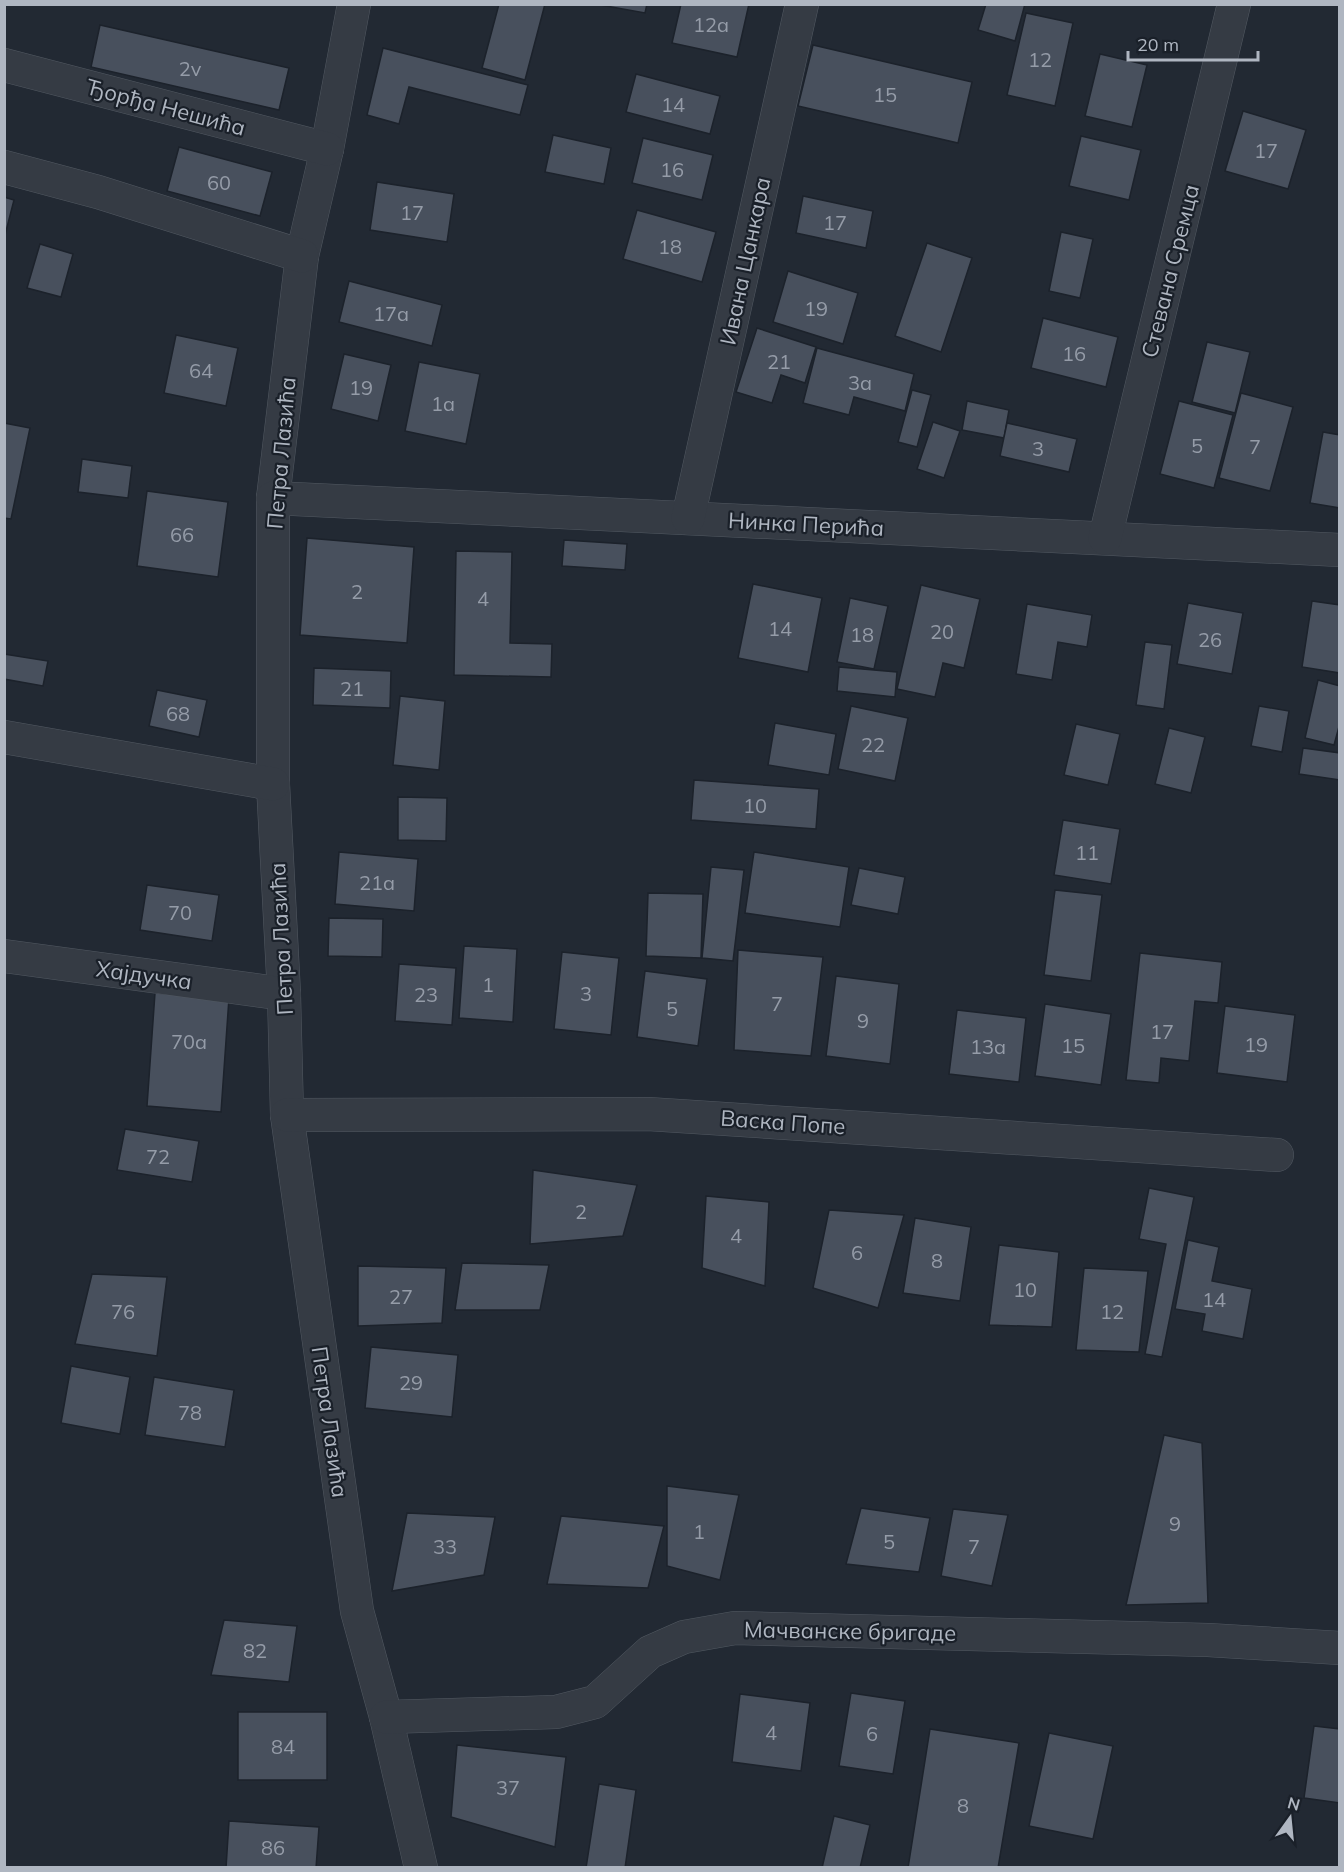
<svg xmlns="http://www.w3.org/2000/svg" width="1344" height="1872" font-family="Mulish,sans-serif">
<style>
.building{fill:#48505d;stroke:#1c222b;stroke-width:1.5}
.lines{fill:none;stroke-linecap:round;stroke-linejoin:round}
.minor-casing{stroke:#525962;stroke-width:34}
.minor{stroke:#353b44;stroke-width:33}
.labels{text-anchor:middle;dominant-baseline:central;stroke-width:4.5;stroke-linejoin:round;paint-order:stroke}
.number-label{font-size:20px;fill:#959ca8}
.street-label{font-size:22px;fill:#afb6c1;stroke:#1a2029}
</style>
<rect width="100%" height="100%" fill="#222933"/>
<g class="building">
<path d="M499 4H545L525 80 482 68Z"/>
<path d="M595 4H647L645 13Z"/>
<path d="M681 4H749L737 57 672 43Z"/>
<path d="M986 4H1025L1015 41 978 30Z"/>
<path d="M1026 13 1073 23 1055 106 1007 95Z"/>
<path d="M100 25 289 68 279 110 91 67Z"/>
<path d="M813 45 972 82 958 143 798 106Z"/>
<path d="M383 48 528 85 520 115 409 87 399 124 367 115Z"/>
<path d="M1100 54 1147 65 1132 127 1085 116Z"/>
<path d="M636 74 720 96 710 134 626 112Z"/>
<path d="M1243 111 1306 130 1288 189 1225 171Z"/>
<path d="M553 135 611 148 604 184 545 172Z"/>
<path d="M1081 136 1141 150 1129 200 1069 186Z"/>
<path d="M643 138 713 155 702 200 632 183Z"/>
<path d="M179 147 272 172 260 216 167 191Z"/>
<path d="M377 182 454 194 447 242 370 230Z"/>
<path d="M803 196 873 211 866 248 796 233Z"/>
<path d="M4 197 14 200 4 239Z"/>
<path d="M637 210 716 232 702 282 623 259Z"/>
<path d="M1061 232 1093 239 1080 298 1049 291Z"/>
<path d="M927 243 972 258 941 352 895 336Z"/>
<path d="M40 244 73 254 61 297 27 288Z"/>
<path d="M788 271 858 293 843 344 773 322Z"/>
<path d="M349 281 442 305 432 346 339 322Z"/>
<path d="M1043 318 1118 337 1106 387 1031 368Z"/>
<path d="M757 328 816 347 805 383 781 375 772 403 736 392Z"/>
<path d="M176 335 238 348 226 406 164 393Z"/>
<path d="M1207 342 1250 352 1235 413 1192 402Z"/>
<path d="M817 348 914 374 905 411 854 397 849 415 803 403Z"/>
<path d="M344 354 391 365 378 421 331 409Z"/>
<path d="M419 362 480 374 466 444 405 431Z"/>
<path d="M912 390 931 395 917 447 898 442Z"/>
<path d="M1241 393 1293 407 1270 491 1219 478Z"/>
<path d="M967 401 1009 410 1004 438 962 430Z"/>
<path d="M1179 401 1233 415 1214 488 1160 474Z"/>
<path d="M933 422 960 431 944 478 917 469Z"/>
<path d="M4 423 30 428 11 519 4 518Z"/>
<path d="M1007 423 1077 439 1069 472 1000 456Z"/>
<path d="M1323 432 1340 435V508L1310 503Z"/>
<path d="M82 459 132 466 128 498 78 492Z"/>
<path d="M147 491 228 502 218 577 137 566Z"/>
<path d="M307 538 414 547 407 643 300 635Z"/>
<path d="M564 540 627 544 625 570 562 566Z"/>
<path d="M456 551 512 552 510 643 552 644 551 677 454 675Z"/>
<path d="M753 584 822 598 808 672 738 658Z"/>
<path d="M921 585 980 599 964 668 943 663 935 697 897 689Z"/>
<path d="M850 598 888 606 874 669 837 662Z"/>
<path d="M1312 601 1340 605V673L1302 667Z"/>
<path d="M1188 603 1243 613 1232 674 1177 664Z"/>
<path d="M1027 604 1092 615 1087 647 1058 642 1052 680 1016 674Z"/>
<path d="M1145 642 1172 645 1164 709 1136 705Z"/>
<path d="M4 654 48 661 43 686 4 679Z"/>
<path d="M839 667 897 672 895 697 837 691Z"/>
<path d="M314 668 391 671 390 708 313 705Z"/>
<path d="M1318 680 1340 686V723L1334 745 1305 738Z"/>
<path d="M157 690 207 700 199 737 149 726Z"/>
<path d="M400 696 445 701 439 770 393 765Z"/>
<path d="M851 706 908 718 895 781 838 769Z"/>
<path d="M1259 706 1289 711 1282 752 1251 746Z"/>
<path d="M775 723 836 734 829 775 768 765Z"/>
<path d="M1076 724 1120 734 1108 785 1064 775Z"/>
<path d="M1169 728 1205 737 1191 793 1155 784Z"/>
<path d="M1303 748 1340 753V780L1299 774Z"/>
<path d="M694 780 819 789 816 829 691 820Z"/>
<path d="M398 797 447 798 446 841 398 840Z"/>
<path d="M1063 820 1120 829 1111 884 1054 875Z"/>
<path d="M339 852 418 859 414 911 335 904Z"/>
<path d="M754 852 849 867 840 927 745 913Z"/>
<path d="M711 867 744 870 733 961 702 958Z"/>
<path d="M859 868 905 877 898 914 851 905Z"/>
<path d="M147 885 219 895 212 941 140 930Z"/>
<path d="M1055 890 1102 895 1091 981 1044 975Z"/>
<path d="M648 893 703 894 701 958 646 956Z"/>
<path d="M329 918 383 919 382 957 328 956Z"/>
<path d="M464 946 517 949 513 1022 459 1018Z"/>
<path d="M738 950 823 957 811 1056 734 1050Z"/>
<path d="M562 952 619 958 611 1035 554 1029Z"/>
<path d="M1140 953 1222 962 1218 1003 1195 1001 1189 1061 1161 1058 1159 1083 1126 1080Z"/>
<path d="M399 964 456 968 452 1025 395 1021Z"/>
<path d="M645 971 707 979 698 1046 637 1037Z"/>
<path d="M836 976 899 984 890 1064 826 1056Z"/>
<path d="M155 993 229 998 221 1112 147 1106Z"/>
<path d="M1045 1004 1111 1014 1101 1085 1035 1076Z"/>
<path d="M1225 1006 1295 1015 1287 1082 1217 1073Z"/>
<path d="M957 1010 1026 1018 1019 1082 949 1074Z"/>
<path d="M125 1129 199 1141 192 1182 117 1170Z"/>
<path d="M533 1170 637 1185 623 1236 530 1244Z"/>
<path d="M1149 1188 1194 1197 1162 1357 1145 1354 1166 1244 1139 1239Z"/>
<path d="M706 1196 769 1202 765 1286 702 1268Z"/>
<path d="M829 1210 904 1215 878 1308 813 1288Z"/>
<path d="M915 1218 971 1227 960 1301 903 1293Z"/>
<path d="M1188 1240 1219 1247 1212 1281 1252 1289 1243 1339 1202 1331 1205 1314 1175 1309Z"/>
<path d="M999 1245 1059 1252 1052 1327 989 1325Z"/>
<path d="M462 1263 549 1265 540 1310H455Z"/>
<path d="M358 1266 446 1268 442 1323 358 1326Z"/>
<path d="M1084 1268 1148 1271 1139 1352 1076 1350Z"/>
<path d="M92 1274 167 1277 157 1356 75 1344Z"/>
<path d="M371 1347 458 1355 452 1417 365 1408Z"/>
<path d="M71 1366 130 1377 120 1434 61 1423Z"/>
<path d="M154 1377 234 1390 225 1447 145 1435Z"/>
<path d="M1164 1435 1202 1443 1208 1603 1126 1605Z"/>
<path d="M667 1486 739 1495 720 1580 667 1566Z"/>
<path d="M861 1508 930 1518 919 1572 846 1564Z"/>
<path d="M953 1509 1008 1515 992 1586 941 1576Z"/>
<path d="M407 1513 495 1517 484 1575 392 1591Z"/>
<path d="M561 1516 664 1526 648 1588 547 1584Z"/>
<path d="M224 1620 297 1626 289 1682 211 1675Z"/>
<path d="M851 1693 905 1701 893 1774 839 1766Z"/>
<path d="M740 1694 810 1703 801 1771 732 1762Z"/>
<rect x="238" y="1712" width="89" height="68"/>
<path d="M1314 1726 1340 1729V1803L1304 1798Z"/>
<path d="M930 1729 1019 1743 998 1868H908Z"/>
<path d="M1049 1733 1113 1746 1093 1839 1029 1826Z"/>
<path d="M457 1745 566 1757 555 1847 451 1817Z"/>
<path d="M599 1784 636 1790 625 1868H586Z"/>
<path d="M834 1816 870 1825 860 1868H822Z"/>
<path d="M229 1821 319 1827 316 1868H226Z"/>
</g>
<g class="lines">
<defs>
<g id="minor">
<path d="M354 4 327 149 302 256 273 498V784L284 994 287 1115 357 1611 386 1717 421 1868"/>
<path d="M4 65 327 149"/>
<path d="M4 167 98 192 302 256"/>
<path d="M273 498 1340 550"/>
<path d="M688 518 802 4"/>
<path d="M1105 538 1234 4"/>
<path d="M4 737 273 784"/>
<path d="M4 956 284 994"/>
<path d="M287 1115 648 1114 1277 1155"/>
<path d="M386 1717 556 1712 595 1702 650 1652 684 1637 735 1628 1208 1640 1340 1648"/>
</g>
</defs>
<use href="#minor" class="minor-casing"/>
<use href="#minor" class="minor"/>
</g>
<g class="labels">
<g class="number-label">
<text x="711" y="24">12a</text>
<text x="1040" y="59">12</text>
<text x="190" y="68">2v</text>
<text x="885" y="94">15</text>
<text x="673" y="104">14</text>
<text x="1266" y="150">17</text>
<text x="672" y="169">16</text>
<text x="219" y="182">60</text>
<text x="412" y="212">17</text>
<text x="835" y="222">17</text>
<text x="670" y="246">18</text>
<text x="816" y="308">19</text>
<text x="391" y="313">17a</text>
<text x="1074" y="353">16</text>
<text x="779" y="361">21</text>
<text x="201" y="370">64</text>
<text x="860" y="382">3a</text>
<text x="361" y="387">19</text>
<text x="443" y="403">1a</text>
<text x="1197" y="445">5</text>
<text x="1255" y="446">7</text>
<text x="1038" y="448">3</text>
<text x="182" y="534">66</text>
<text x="357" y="591">2</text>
<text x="483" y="598">4</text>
<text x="780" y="628">14</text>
<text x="942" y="631">20</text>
<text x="862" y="634">18</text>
<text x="1210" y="639">26</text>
<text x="352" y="688">21</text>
<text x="178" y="713">68</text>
<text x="873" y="744">22</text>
<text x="755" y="805">10</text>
<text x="1087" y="852">11</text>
<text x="377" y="882">21a</text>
<text x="180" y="912">70</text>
<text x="488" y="984">1</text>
<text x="586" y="993">3</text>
<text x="426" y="994">23</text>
<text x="777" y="1003">7</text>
<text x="672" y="1008">5</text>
<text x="863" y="1020">9</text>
<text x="1162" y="1031">17</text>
<text x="189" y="1041">70a</text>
<text x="1256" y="1044">19</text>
<text x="1073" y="1045">15</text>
<text x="988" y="1046">13a</text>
<text x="158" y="1156">72</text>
<text x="581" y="1211">2</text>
<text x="736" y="1235">4</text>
<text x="857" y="1252">6</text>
<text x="937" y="1260">8</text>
<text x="1025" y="1289">10</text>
<text x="401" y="1296">27</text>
<text x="1214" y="1299">14</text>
<text x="123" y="1311">76</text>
<text x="1112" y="1311">12</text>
<text x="411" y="1382">29</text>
<text x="190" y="1412">78</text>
<text x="1175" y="1523">9</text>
<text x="699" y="1531">1</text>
<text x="889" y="1541">5</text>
<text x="445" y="1546">33</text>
<text x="974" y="1546">7</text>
<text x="255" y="1650">82</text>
<text x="771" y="1732">4</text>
<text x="872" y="1733">6</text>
<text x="283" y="1746">84</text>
<text x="508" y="1787">37</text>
<text x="963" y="1805">8</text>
<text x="273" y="1847">86</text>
</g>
<g class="street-label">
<text transform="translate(166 107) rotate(15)">Ђорђа Нешића</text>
<text transform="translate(745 261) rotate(-78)">Ивана Цанкара</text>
<text transform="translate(1170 271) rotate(-76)">Стевана Сремца</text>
<text transform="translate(281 453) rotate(-85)">Петра Лазића</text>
<text transform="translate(806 524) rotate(3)">Нинка Перића</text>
<text transform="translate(281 939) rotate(-93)">Петра Лазића</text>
<text transform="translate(144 975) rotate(8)">Хајдучка</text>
<text transform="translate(783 1122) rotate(4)">Васка Попе</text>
<text transform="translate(330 1422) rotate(82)">Петра Лазића</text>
<text transform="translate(850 1631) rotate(1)">Мачванске бригаде</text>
</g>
</g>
<rect width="1344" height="1872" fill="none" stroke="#afb6c1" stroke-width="12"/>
<g transform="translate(1290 1818) rotate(15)" stroke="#1a2029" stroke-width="4.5" paint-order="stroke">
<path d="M0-4.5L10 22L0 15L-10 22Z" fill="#afb6c1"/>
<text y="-9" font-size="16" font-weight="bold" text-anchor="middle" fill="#afb6c1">N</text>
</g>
<path d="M1128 51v9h130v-9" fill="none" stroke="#afb6c1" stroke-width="3"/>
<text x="1137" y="51" font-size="18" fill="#afb6c1" stroke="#1a2029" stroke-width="4.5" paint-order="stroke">20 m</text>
</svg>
